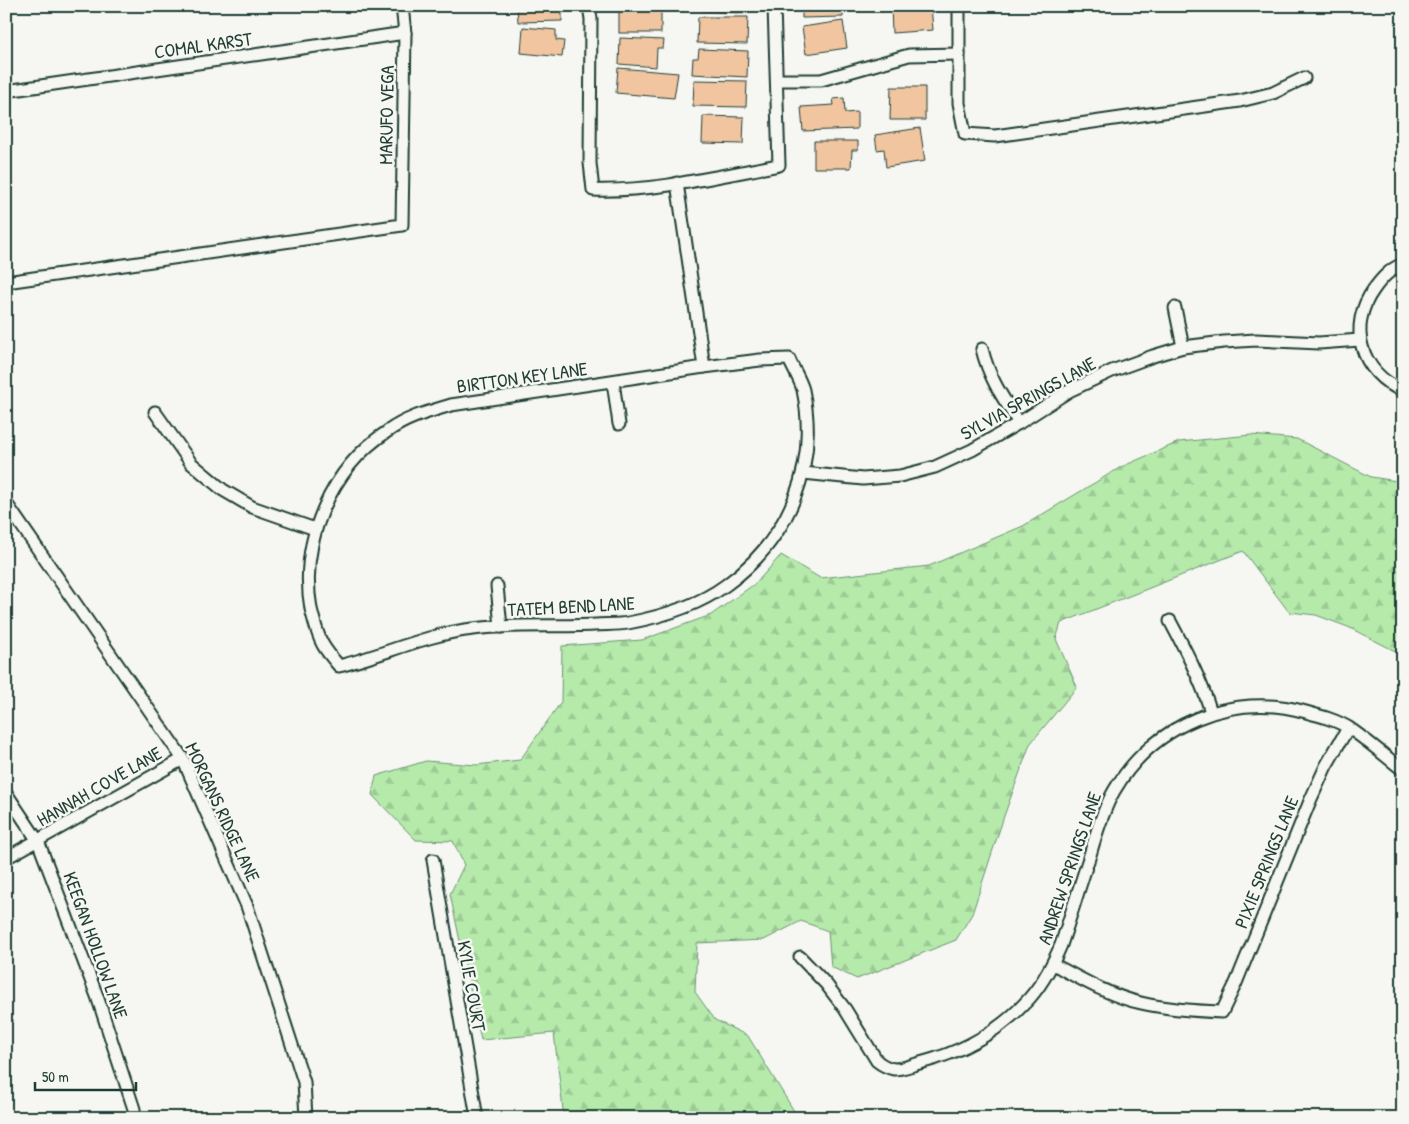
<svg xmlns="http://www.w3.org/2000/svg" width="1409" height="1124" font-family="'Patrick Hand',sans-serif">
<style>
.forest{fill:url(#forest-firs);stroke:#6a9470}
.building{fill:#f0c59f;stroke:#1f3d34}
.lines{fill:none;stroke-linecap:round;stroke-linejoin:round}
.minor-casing{stroke:#1f3d34;stroke-width:15}
.minor{stroke:#f6f6f2;stroke-width:11}
.labels{text-anchor:middle;dominant-baseline:central;stroke-width:5;stroke-linejoin:round;paint-order:stroke}
.street-label{font-size:19px;fill:#1f3d34;stroke:#f6f6f2}
</style>
<defs>
<pattern id="forest-firs" width="22" height="20" patternUnits="userSpaceOnUse" patternTransform="scale(1.25)"><rect width="22" height="20" fill="#b6eaab"/><path d="M5 1l3.5 6h-7zM16 11l3.5 6h-7z" fill="#9cca94"/></pattern>
</defs>
<rect width="100%" height="100%" fill="#f6f6f2"/>
<filter id="ink" filterUnits="userSpaceOnUse"><feTurbulence type="fractalNoise" baseFrequency=".02" numOctaves="2"/><feDisplacementMap in="SourceGraphic" scale="10" xChannelSelector="R" yChannelSelector="G"/><feConvolveMatrix kernelMatrix="1 2 1 2 8 2 1 2 1" color-interpolation-filters="sRGB"/></filter>
<g filter="url(#ink)">
<path class="forest" d="M1251 435 1297 439 1371 477 1403 482V655L1348 627 1316 615 1289 612 1243 551 1061 623 1056 639 1077 687 1030 744 1004 816 972 914 956 940 857 979 831 967 828 931 801 921 764 940 697 943 695 992 715 1020 748 1036 794 1111 803 1118H564L554 1033 481 1040 450 894 464 865 453 841 416 840 372 795 376 776 426 761 476 765 520 760 561 702 562 646 642 640 711 615 756 583 781 555 820 578 929 566 1023 526 1121 467 1179 442Z"/>
<g class="building">
<path d="M517 6H562V21L518 22Z"/>
<rect x="619" y="6" width="42" height="27"/>
<path d="M702 6H745V13L702 11Z"/>
<path d="M802 6H843V17L802 18Z"/>
<path d="M891 6H931L933 30 892 33Z"/>
<path d="M698 17H748L747 44 697 43Z"/>
<path d="M843 21 847 48 806 54 802 27Z"/>
<path d="M523 27 556 30V40L564 41 562 57 521 53Z"/>
<path d="M620 38 664 40 663 48H657L656 67 619 64Z"/>
<path d="M699 49 748 51 747 77 692 74 693 58H698Z"/>
<path d="M618 68 678 73 674 98 616 93Z"/>
<path d="M694 80 747 81 746 107 693 106Z"/>
<path d="M891 87H925V120H890Z"/>
<path d="M844 98 845 113 857 112V129L803 131 801 107 834 105 833 99Z"/>
<path d="M703 116 744 117 743 144 702 143Z"/>
<path d="M920 128 925 161 886 167 884 149 877 150 875 135Z"/>
<path d="M814 141H858V150H852L851 168H814Z"/>
</g>
<g class="lines">
<defs>
<g id="minor">
<path d="M589 6 591 19 590 163 593 190C655 192 718 176 779 165L774 6"/>
<path d="M959 6V103L965 134 995 136 1240 101 1273 93 1304 78"/>
<path d="M777 80H821L909 55 959 54"/>
<path d="M6 91 405 33"/>
<path d="M677 183 704 367"/>
<path d="M1403 264C1390 269 1382 278 1374 289 1347 326 1360 373 1403 391"/>
<path d="M6 282 402 225 405 33 402 6"/>
<path d="M1175 308 1183 347"/>
<path d="M982 349C989 378 1003 398 1019 423"/>
<path d="M789 359C793 369 800 379 803 390 819 467 789 539 726 585 699 605 660 617 628 623 617 625 605 624 594 625 554 627 513 624 473 629 427 634 384 655 339 666 333 659 327 652 323 645 317 635 314 620 311 609 299 541 331 468 388 431 408 417 428 412 451 405L704 367 760 360Z"/>
<path d="M613 382 619 424"/>
<path d="M155 412 191 463 223 490 252 507 315 529"/>
<path d="M803 473 863 479 900 476 935 467 972 450 1019 423 1069 391 1112 371 1153 356 1183 347 1224 342 1256 340 1319 343 1360 340"/>
<path d="M6 503 183 759 247 906 304 1082 306 1118"/>
<path d="M497 586 501 627"/>
<path d="M1170 621C1186 651 1201 680 1211 712"/>
<path d="M6 793 38 841 97 996 134 1109V1118"/>
<path d="M6 858 183 759"/>
<path d="M433 860 477 1118"/>
<path d="M800 957 826 984 845 1009 877 1061C882 1065 888 1068 894 1069 903 1069 912 1065 920 1063 959 1053 997 1033 1025 1003 1041 987 1052 966 1061 945 1071 915 1080 885 1090 855 1096 834 1103 810 1114 791 1153 724 1232 691 1306 712 1321 716 1336 720 1349 728 1367 740 1385 756 1403 770"/>
<path d="M1053 964C1081 979 1110 996 1141 1003 1167 1009 1195 1011 1222 1012L1236 983 1310 801 1326 766 1348 728"/>
</g>
</defs>
<use href="#minor" class="minor-casing"/>
<use href="#minor" class="minor"/>
</g>
</g>
<g class="labels">
<g class="street-label">
<text transform="translate(203 45) rotate(-8)">COMAL KARST</text>
<text transform="translate(386 115) rotate(-89)">MARUFO VEGA</text>
<text transform="translate(522 377) rotate(-8)">BIRTTON KEY LANE</text>
<text transform="translate(1028 398) rotate(-29)">SYLVIA SPRINGS LANE</text>
<text transform="translate(571 606) rotate(-3)">TATEM BEND LANE</text>
<text transform="translate(99 786) rotate(-30)">HANNAH COVE LANE</text>
<text transform="translate(223 812) rotate(65)">MORGANS RIDGE LANE</text>
<text transform="translate(1266 862) rotate(-68)">PIXIE SPRINGS LANE</text>
<text transform="translate(1069 868) rotate(-71)">ANDREW SPRINGS LANE</text>
<text transform="translate(96 945) rotate(70)">KEEGAN HOLLOW LANE</text>
<text transform="translate(472 986) rotate(80)">KYLIE COURT</text>
</g>
</g>
<rect width="1409" height="1124" fill="none" stroke="#f6f6f2" stroke-width="25"/>
<rect x="12" y="12" width="1384" height="1099" fill="none" stroke="#1f3d34" stroke-width="2" filter="url(#ink)"/>
<path d="M35 1082v8h101v-8" fill="none" stroke="#1f3d34" stroke-width="2.5"/>
<text x="42" y="1082" font-size="15" fill="#1f3d34" stroke="#f6f6f2" stroke-width="4" paint-order="stroke">50 m</text>
</svg>
